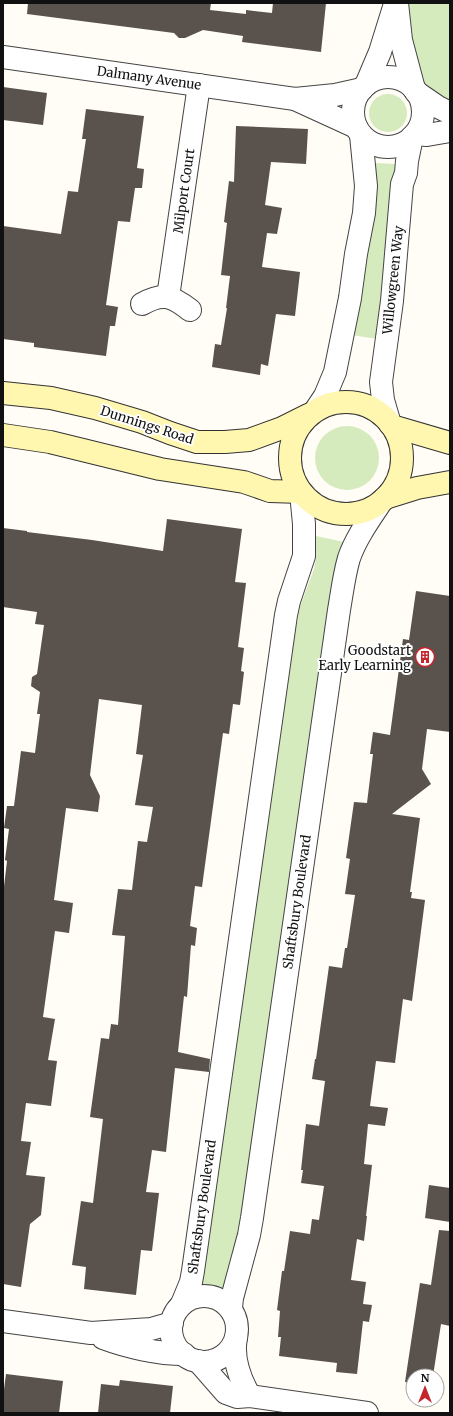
<svg xmlns="http://www.w3.org/2000/svg" width="453" height="1416" font-family="Merriweather,serif">
<style>
.green{fill:#d5ebbd}
.building{fill:#5a524d}
.lines{fill:none;stroke-linecap:round;stroke-linejoin:round}
.minor-casing{stroke:#444;stroke-width:24}
.tertiary-casing{stroke:#444;stroke-width:24}
.secondary-casing{stroke:#333;stroke-width:24}
.minor{stroke:#fff;stroke-width:22}
.tertiary{stroke:#fff;stroke-width:22}
.secondary{stroke:#fff6b0;stroke-width:22}
.labels{text-anchor:middle;dominant-baseline:central;stroke-width:4;stroke-linejoin:round;paint-order:stroke}
.street-label{font-size:13px;fill:#111;stroke:#fff}
.poi-label{font-size:13px;fill:#111;stroke:#fff;text-anchor:end}
</style>
<rect width="100%" height="100%" fill="#fffdf5"/>
<g class="green">
<path d="M409 3H450V105L427 88 421 79 407 19Z"/>
<circle cx="388" cy="113" r="19"/>
<path d="M375 163 396 164V167L378 339 351 335 374 164Z"/>
<circle cx="347" cy="458" r="32"/>
<path d="M316 536 344 542 241 1226 224 1287 223 1288 211 1285 201 1284 290 661 300 607 314 569 316 558Z"/>
</g>
<g class="building">
<path d="M28 3H211L210 10 246 14V10L272 13 273 3H326L321 52 242 42 243 36 203 30 185 38H179L174 33 27 14Z"/>
<path d="M3 87 47 93 43 125 3 120Z"/>
<path d="M86 109 144 116 137 168 144 169 142 188H135L130 222 118 221 106 305 118 307 115 326H110L106 356 34 347V343L3 339V226L61 234 68 191 78 192 86 139H82Z"/>
<path d="M236 126 308 129 306 164 271 162 265 205 282 208 277 234 267 233 262 267 300 272 295 316 276 314 268 366 261 364 260 375 212 367 215 344 221 345 227 308H226L230 276 221 275 227 223 224 222 229 181 234 182Z"/>
<path d="M167 519 242 529 235 582 246 583 238 647 244 648 241 671 244 672 240 705 233 704 229 734 223 733 202 887 195 886 190 926 197 928 195 946 191 945 187 997 184 996 178 1052 210 1059 209 1072 175 1068 166 1152 152 1150 146 1192 159 1193 152 1251 141 1250 136 1295 84 1289 86 1267 72 1265 81 1201 93 1203 103 1119 90 1117 101 1038 109 1039 111 1024 118 1025 125 936 112 935 118 889 132 890 138 841 147 842 153 807 135 805 143 755 136 754 142 705 99 699 90 775 100 796 98 812 66 808 54 900 73 903 69 933 55 931 43 1017 55 1019 48 1060 57 1061 51 1106 26 1103 21 1141 31 1142 26 1175 45 1177 41 1215 30 1224 21 1287 3 1284V895L7 861 5 860 9 829 4 828 7 806H14L21 751 35 753 40 714H37L40 692 31 686 32 677 37 674 44 625 35 624 37 612 3 607V528L27 531V532L92 540 163 551Z"/>
<path d="M416 591 450 596V732L427 729 422 769 431 784 392 814 420 818 410 892H412L411 898 425 900 412 1001 403 999 395 1063 376 1061 370 1106 388 1108 385 1126 368 1124 364 1164 372 1165 366 1216H367L364 1241 357 1239 351 1280 366 1282 363 1304 372 1305 369 1322 363 1321 357 1374 336 1372 337 1363 279 1356 281 1337H278L280 1311 277 1310 282 1271H284L290 1231 310 1234 312 1219 319 1220 324 1186 301 1183 303 1170H301L306 1124 319 1126 325 1081 312 1079 315 1059H316L329 966 342 968 345 948H347L355 895 345 894 350 859 346 858 354 802 367 803 373 754H370L373 732 390 735 403 639 409 640Z"/>
<path d="M429 1185 450 1188V1222L425 1218Z"/>
<path d="M439 1230 450 1231V1326L441 1324 433 1376H413V1383L405 1382 420 1283 431 1285Z"/>
<path d="M6 1374 63 1381 59 1413H3V1397Z"/>
<path d="M120 1380 173 1386 170 1413H98L101 1384 119 1386Z"/>
</g>
<g class="lines">
<defs>
<g id="minor">
<path d="M397 3 401 40 414 89"/>
<path d="M3 57 295 99 335 95 362 89"/>
<circle cx="388" cy="112" r="35"/>
<path d="M366 85 380 52 394 7"/>
<path d="M416 92 438 107 450 113"/>
<path d="M297 100 356 127"/>
<path d="M415 134 427 135 450 131"/>
<path d="M168 297 199 85"/>
<path d="M142 304C163 292 172 296 190 310"/>
<path d="M315 411 325 396 335 372 350 298 356 254 364 213 366 186 361 135"/>
<path d="M390 424 383 400 381 382 392 301 402 184 406 173 407 161 412 137"/>
<path d="M236 1338C232 1357 240 1380 250 1396"/>
<path d="M198 1361 226 1393 237 1397 250 1396 367 1413"/>
</g>
<g id="tertiary">
<circle cx="204" cy="1329" r="33"/>
<path d="M182 1304 191 1282 193 1271 286 615 289 601 304 556V524L301 493"/>
<path d="M231 1308 232 1298 249 1235 252 1218 339 610C342 593 344 575 349 558 356 538 369 520 381 502"/>
<path d="M3 1321 91 1333 151 1329 172 1323"/>
<path d="M103 1338C127 1347 158 1354 184 1354"/>
</g>
<g id="secondary">
<path d="M3 393 51 398 95 408 142 422 170 433 197 442H225L249 440 282 428 308 415"/>
<circle cx="346" cy="458" r="56"/>
<path d="M392 426 450 443"/>
<path d="M3 435 50 442 160 469 244 482 270 491 301 492"/>
<path d="M385 498 417 488 450 482"/>
</g>
</defs>
<use href="#minor" class="minor-casing"/>
<use href="#tertiary" class="tertiary-casing"/>
<use href="#secondary" class="secondary-casing"/>
<use href="#minor" class="minor"/>
<use href="#tertiary" class="tertiary"/>
<use href="#secondary" class="secondary"/>
</g>
<defs>
<symbol id="building-ring" viewBox="-11 -11 22 22"><circle r="9.5" fill="#fff" stroke="#c4262e" stroke-width="1.5"/><path d="M-4-6H4V6H1V3H-1V6H-4ZM-2.5-4.3h1.7v1.8h-1.7ZM.8-4.3h1.7v1.8H.8ZM-2.5-1h1.7V.8h-1.7ZM.8-1h1.7V.8H.8Z" fill="#c4262e"/></symbol>
</defs>
<g fill-rule="evenodd">
<use href="#building-ring" x="414" y="646" width="22" height="22"/>
</g>
<g class="labels">
<g class="street-label">
<text transform="translate(149 78) rotate(8)">Dalmany Avenue</text>
<text transform="translate(184 191) rotate(-82)">Milport Court</text>
<text transform="translate(393 280) rotate(-84)">Willowgreen Way</text>
<text transform="translate(147 425) rotate(18)">Dunnings Road</text>
<text transform="translate(297 902) rotate(-82)">Shaftsbury Boulevard</text>
<text transform="translate(202 1207) rotate(-82)">Shaftsbury Boulevard</text>
</g>
<g class="poi-label">
<text x="411" y="650">Goodstart<tspan x="411" dy="15">Early Learning</tspan></text>
</g>
</g>
<rect width="453" height="1416" fill="none" stroke="#111111" stroke-width="8"/>
<g transform="translate(425 1388)"><circle r="19" fill="#ffffff" stroke="#a0a0a0"/>
<path d="M0-3L7 15L0 10L-7 15Z" fill="#c4262e"/>
<text y="-6" font-size="11" font-weight="bold" text-anchor="middle" fill="#111111">N</text>
</g>
</svg>
